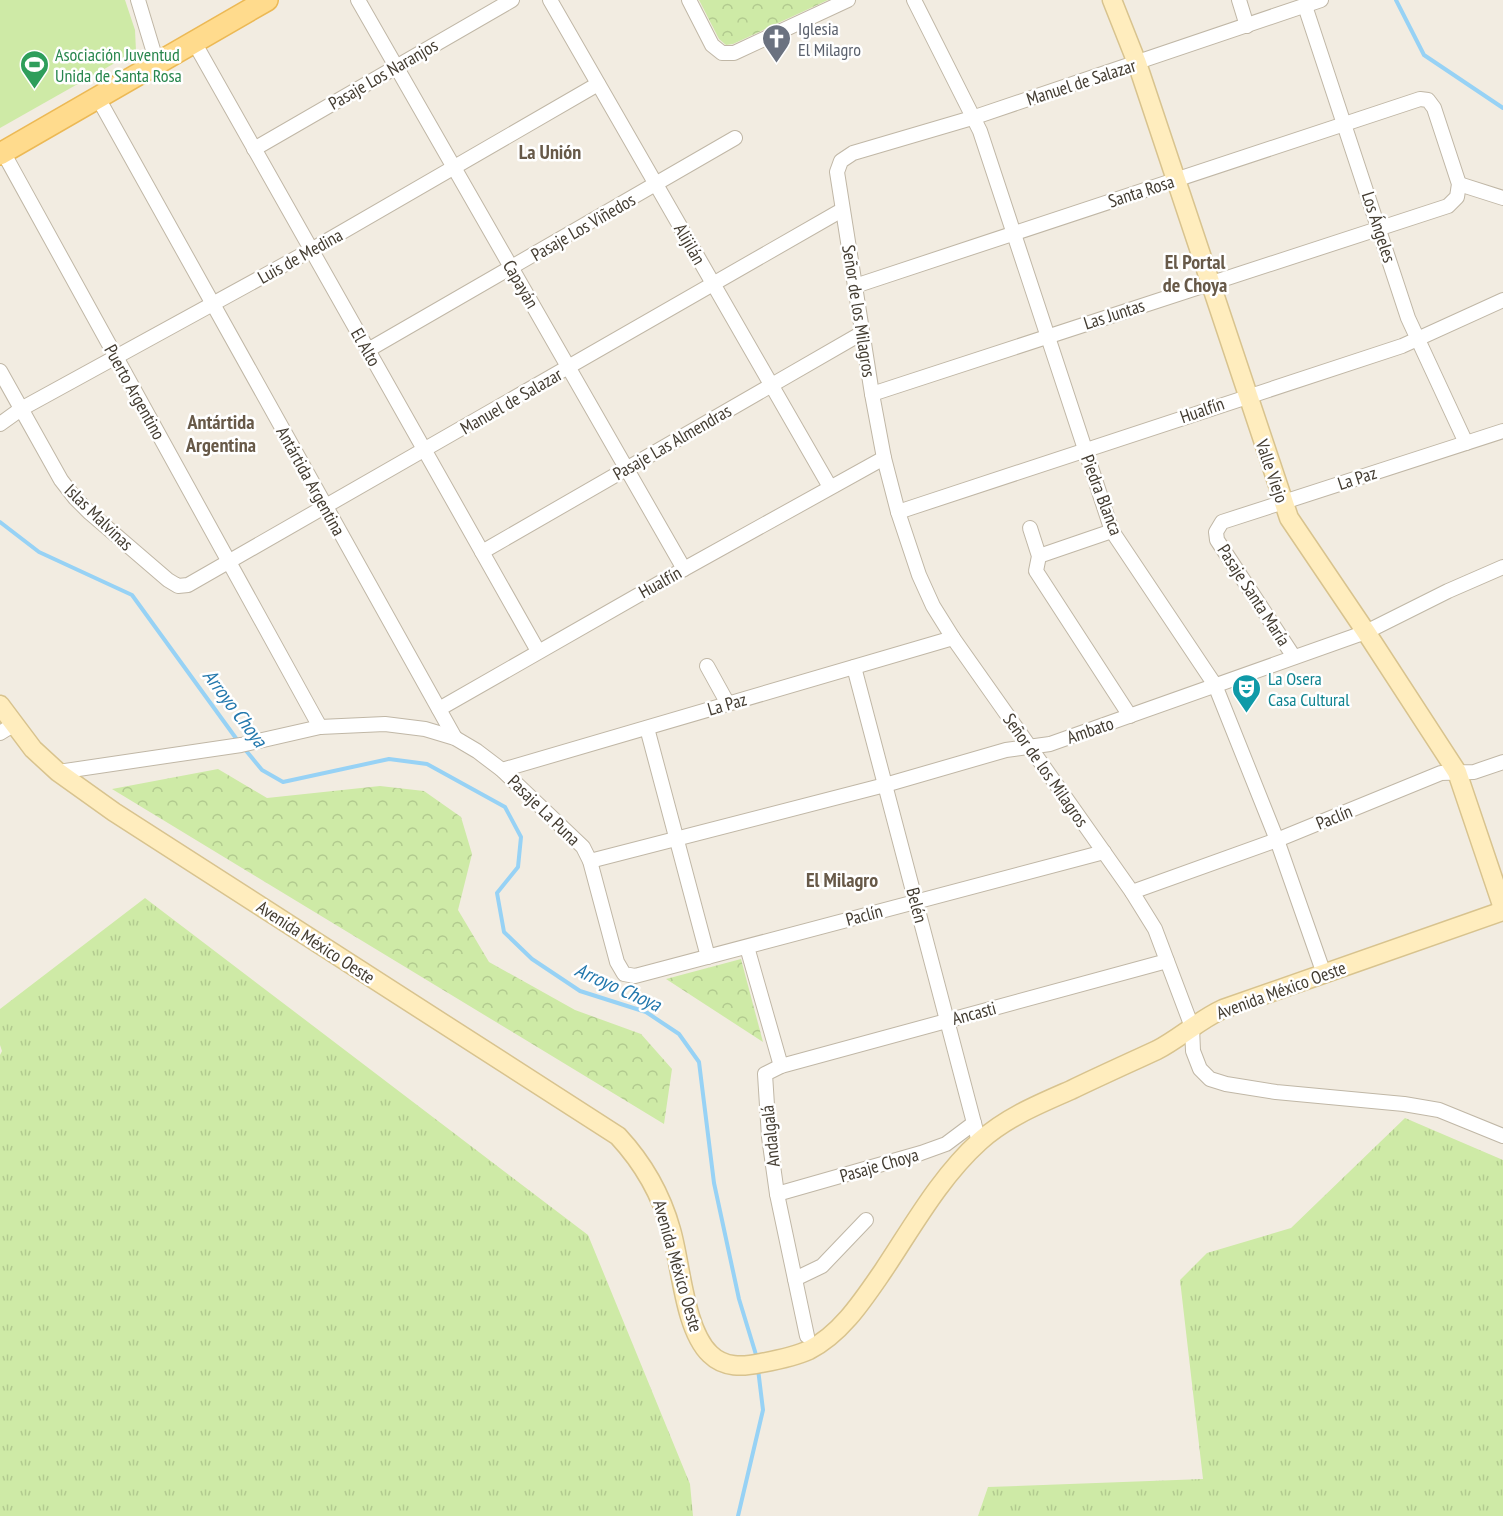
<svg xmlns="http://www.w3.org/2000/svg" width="1503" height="1516" font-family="'PT Sans Narrow',sans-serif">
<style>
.grass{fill:url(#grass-tufts)}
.forest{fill:url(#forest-crowns)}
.pitch{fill:#ceeaa6}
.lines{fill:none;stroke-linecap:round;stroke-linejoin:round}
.stream{stroke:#97d2f5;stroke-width:4}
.street-casing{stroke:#c0b7a6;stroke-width:16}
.secondary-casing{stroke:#d8c38e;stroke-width:21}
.primary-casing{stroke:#ecb955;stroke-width:24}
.street{stroke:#fff;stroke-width:14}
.secondary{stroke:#ffedbe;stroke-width:18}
.primary{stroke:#ffdb8d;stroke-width:21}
.labels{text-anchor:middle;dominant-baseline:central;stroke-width:5;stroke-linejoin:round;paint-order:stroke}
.worship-label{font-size:18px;fill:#5b616d;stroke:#fff;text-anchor:start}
.leisure-label{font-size:18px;fill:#27864d;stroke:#fff;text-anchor:start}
.street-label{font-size:18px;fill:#433c31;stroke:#fff}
.culture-label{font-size:18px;fill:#0d838f;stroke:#fff;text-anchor:start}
.neighbourhood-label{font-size:20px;font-weight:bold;fill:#675948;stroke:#fff}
.water-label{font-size:20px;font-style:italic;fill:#2378ad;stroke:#fff}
</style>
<defs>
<pattern id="grass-tufts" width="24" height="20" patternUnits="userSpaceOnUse" patternTransform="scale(1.5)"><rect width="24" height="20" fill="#ceeaa6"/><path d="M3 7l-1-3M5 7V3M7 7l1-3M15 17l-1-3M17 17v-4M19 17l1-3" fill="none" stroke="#b2ca8f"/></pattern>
<pattern id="forest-crowns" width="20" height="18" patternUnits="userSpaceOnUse" patternTransform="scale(1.5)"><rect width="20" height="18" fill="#ceeaa6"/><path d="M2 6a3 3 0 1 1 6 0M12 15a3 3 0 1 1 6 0" fill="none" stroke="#b2ca8f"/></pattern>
</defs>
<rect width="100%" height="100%" fill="#f2ece1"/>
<g class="grass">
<path d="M145 898 588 1235 690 1484 693 1516H0V1055L2 1051 0 1045V1009Z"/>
<path d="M1405 1118 1503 1160V1516H978L988 1487 1203 1479 1180 1280 1207 1253 1291 1228Z"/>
</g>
<g class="forest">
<path d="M699 0H828L733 44 726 45 719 39Z"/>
<path d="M218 769 267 798 380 786 424 791 461 817 472 854 458 910 489 962 575 1010 641 1034 672 1069 664 1124 112 789Z"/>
<path d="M741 959 763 1042 666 979Z"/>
</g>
<path class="pitch" d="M0 0H125L135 30 136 51 0 128Z"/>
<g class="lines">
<g class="stream">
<path d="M1396 0 1424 55 1503 108"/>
<path d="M0 522 39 552 132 595 238 741"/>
<path d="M243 747 262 770 283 782 389 759 427 764 505 807 521 837 518 867 497 893 504 932 532 959 580 991 646 1012 679 1034 699 1062 714 1183 739 1299 757 1358"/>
<path d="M738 1516 763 1410 758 1369"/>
</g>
<defs>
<g id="street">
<path d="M138 0 157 63"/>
<path d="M358 0 684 569"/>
<path d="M550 0 830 487"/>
<path d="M689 0 712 45 722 53H734L848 0"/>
<path d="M914 0 980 131 1112 531 1215 685 1277 840 1324 974"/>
<path d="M1239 0 1247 26"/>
<path d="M1321 0 972 118 853 153 841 161 837 172 872 394 884 458 898 512 919 575 933 606 953 638 1132 892 1155 929 1192 1027 1193 1051 1200 1069 1210 1079 1226 1084 1276 1092 1404 1104 1439 1110 1503 1136"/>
<path d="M1305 6 1408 318 1466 443"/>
<path d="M194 42 538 651"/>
<path d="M98 98 455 738"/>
<path d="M254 149 512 0"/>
<path d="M3 152 320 727"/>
<path d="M1459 184 1503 198"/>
<path d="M855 286 1420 99 1428 100 1434 108 1459 184 1457 197 1448 206 872 394"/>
<path d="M368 350 735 138"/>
<path d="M0 371 61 480 75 498 90 513 168 580 178 586 188 585 842 210"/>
<path d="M0 424 21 409 311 250 598 84"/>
<path d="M898 512 1402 346 1503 300"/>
<path d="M1030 528 1039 556 1036 571 1130 716"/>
<path d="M482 552 862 333"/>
<path d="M1039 556 1112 531"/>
<path d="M1294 657 1217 540 1216 532 1222 522 1503 431"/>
<path d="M707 666 728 704"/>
<path d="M854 667 979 1142"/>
<path d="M439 709 684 569 884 458"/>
<path d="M647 728 708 957"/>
<path d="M0 733 13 725"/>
<path d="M502 770 953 638"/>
<path d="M58 772 241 745 320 727 385 724 425 729 455 738 477 751 502 770 583 847 590 861 617 962 624 974 635 976 1104 852"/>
<path d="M590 861 885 785 1006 750 1050 744 1366 632 1448 591 1503 567"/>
<path d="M1132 892 1277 840 1441 773 1474 772 1503 762"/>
<path d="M747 947 781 1066"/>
<path d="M777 1194 921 1153 946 1144 974 1123"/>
<path d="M795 1279 822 1266 866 1220"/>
<path d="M807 1336 777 1194 769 1137 765 1074 781 1066 1167 961"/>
</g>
<g id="secondary">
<path d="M1112 0 1137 63 1289 518 1366 632 1457 772 1503 908"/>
<path d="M0 705 33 749 58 772 114 812 618 1136C643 1163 661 1194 671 1230 681 1264 684 1329 710 1354 724 1368 743 1367 761 1363 777 1360 794 1357 809 1350 841 1334 863 1300 883 1271 913 1226 940 1177 980 1141 1007 1117 1039 1104 1071 1090 1100 1076 1129 1063 1157 1050 1180 1038 1199 1020 1223 1009L1503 911"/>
</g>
<path id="primary" d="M0 154 267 0"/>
</defs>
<use href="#street" class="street-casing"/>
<use href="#secondary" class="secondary-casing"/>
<use href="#primary" class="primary-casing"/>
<use href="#street" class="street"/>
<use href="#secondary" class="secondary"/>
<use href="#primary" class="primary"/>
</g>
<defs>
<symbol id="church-pin" viewBox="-11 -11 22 30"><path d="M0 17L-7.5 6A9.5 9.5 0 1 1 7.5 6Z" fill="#6b7280" stroke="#fff"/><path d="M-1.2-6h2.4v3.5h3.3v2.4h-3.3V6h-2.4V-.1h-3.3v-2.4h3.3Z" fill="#fff"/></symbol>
<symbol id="stadium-pin" viewBox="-11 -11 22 30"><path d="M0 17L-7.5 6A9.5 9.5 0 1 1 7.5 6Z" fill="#2e9e5b" stroke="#fff"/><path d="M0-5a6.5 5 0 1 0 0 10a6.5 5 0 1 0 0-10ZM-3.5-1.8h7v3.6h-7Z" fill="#fff"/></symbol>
<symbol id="theatre-pin" viewBox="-11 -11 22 30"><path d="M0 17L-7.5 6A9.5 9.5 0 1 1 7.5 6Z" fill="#0f9aa8" stroke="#fff"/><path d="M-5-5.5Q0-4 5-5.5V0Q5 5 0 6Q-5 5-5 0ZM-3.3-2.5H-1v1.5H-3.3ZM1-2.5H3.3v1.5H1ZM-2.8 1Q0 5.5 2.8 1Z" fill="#fff"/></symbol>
</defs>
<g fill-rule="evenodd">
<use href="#church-pin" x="760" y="22" width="33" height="45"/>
<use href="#stadium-pin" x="18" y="48" width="33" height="45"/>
<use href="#theatre-pin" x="1230" y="672" width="33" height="45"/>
</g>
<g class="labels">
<g class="worship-label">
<text x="798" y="28">Iglesia<tspan x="798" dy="21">El Milagro</tspan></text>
</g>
<g class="leisure-label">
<text x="55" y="54">Asociación Juventud<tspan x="55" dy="21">Unida de Santa Rosa</tspan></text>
</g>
<g class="street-label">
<text transform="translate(383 74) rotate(-30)">Pasaje Los Naranjos</text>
<text transform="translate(1081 82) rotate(-18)">Manuel de Salazar</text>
<text transform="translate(1141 191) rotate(-18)">Santa Rosa</text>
<text transform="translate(583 227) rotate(-30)">Pasaje Los Viñedos</text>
<text transform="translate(1379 227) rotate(72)">Los Ángeles</text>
<text transform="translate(690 244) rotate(60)">Alijilán</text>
<text transform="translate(300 256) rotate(-29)">Luis de Medina</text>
<text transform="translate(521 284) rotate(60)">Capayán</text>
<text transform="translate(859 311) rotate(81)">Señor de los Milagros</text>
<text transform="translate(1114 314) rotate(-18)">Las Juntas</text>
<text transform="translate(366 347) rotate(60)">El Alto</text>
<text transform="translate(135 392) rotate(61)">Puerto Argentino</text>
<text transform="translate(511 401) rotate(-30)">Manuel de Salazar</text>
<text transform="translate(1202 410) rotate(-19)">Hualfín</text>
<text transform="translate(672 442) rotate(-30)">Pasaje Las Almendras</text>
<text transform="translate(1272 471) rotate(71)">Valle Viejo</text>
<text transform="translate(1357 478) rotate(-18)">La Paz</text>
<text transform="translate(311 481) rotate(61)">Antártida Argentina</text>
<text transform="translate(1102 495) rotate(69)">Piedra Blanca</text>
<text transform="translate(99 517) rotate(44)">Islas Malvinas</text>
<text transform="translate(660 582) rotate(-29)">Hualfín</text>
<text transform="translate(1254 595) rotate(57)">Pasaje Santa María</text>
<text transform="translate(727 704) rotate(-16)">La Paz</text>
<text transform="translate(1090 730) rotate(-19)">Ambato</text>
<text transform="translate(1046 770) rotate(55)">Señor de los Milagros</text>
<text transform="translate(544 810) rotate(44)">Pasaje La Puna</text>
<text transform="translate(1334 817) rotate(-22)">Paclín</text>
<text transform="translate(917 905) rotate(75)">Belén</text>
<text transform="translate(864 915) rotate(-15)">Paclín</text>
<text transform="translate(316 942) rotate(33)">Avenida México Oeste</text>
<text transform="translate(1281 990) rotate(-20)">Avenida México Oeste</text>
<text transform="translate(974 1013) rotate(-15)">Ancasti</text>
<text transform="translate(770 1136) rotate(-96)">Andalgalá</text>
<text transform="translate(879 1165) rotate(-16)">Pasaje Choya</text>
<text transform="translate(678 1266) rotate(74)">Avenida México Oeste</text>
</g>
<g class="culture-label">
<text x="1268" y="678">La Osera<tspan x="1268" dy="21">Casa Cultural</tspan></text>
</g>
<g class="neighbourhood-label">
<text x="550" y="152">La Unión</text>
<text x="1195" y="262">El Portal<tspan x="1195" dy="23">de Choya</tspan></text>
<text x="221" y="422">Antártida<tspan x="221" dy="23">Argentina</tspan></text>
<text x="842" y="880">El Milagro</text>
</g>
<g class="water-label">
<text transform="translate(235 708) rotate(53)">Arroyo Choya</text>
<text transform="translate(618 987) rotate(24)">Arroyo Choya</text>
</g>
</g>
</svg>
